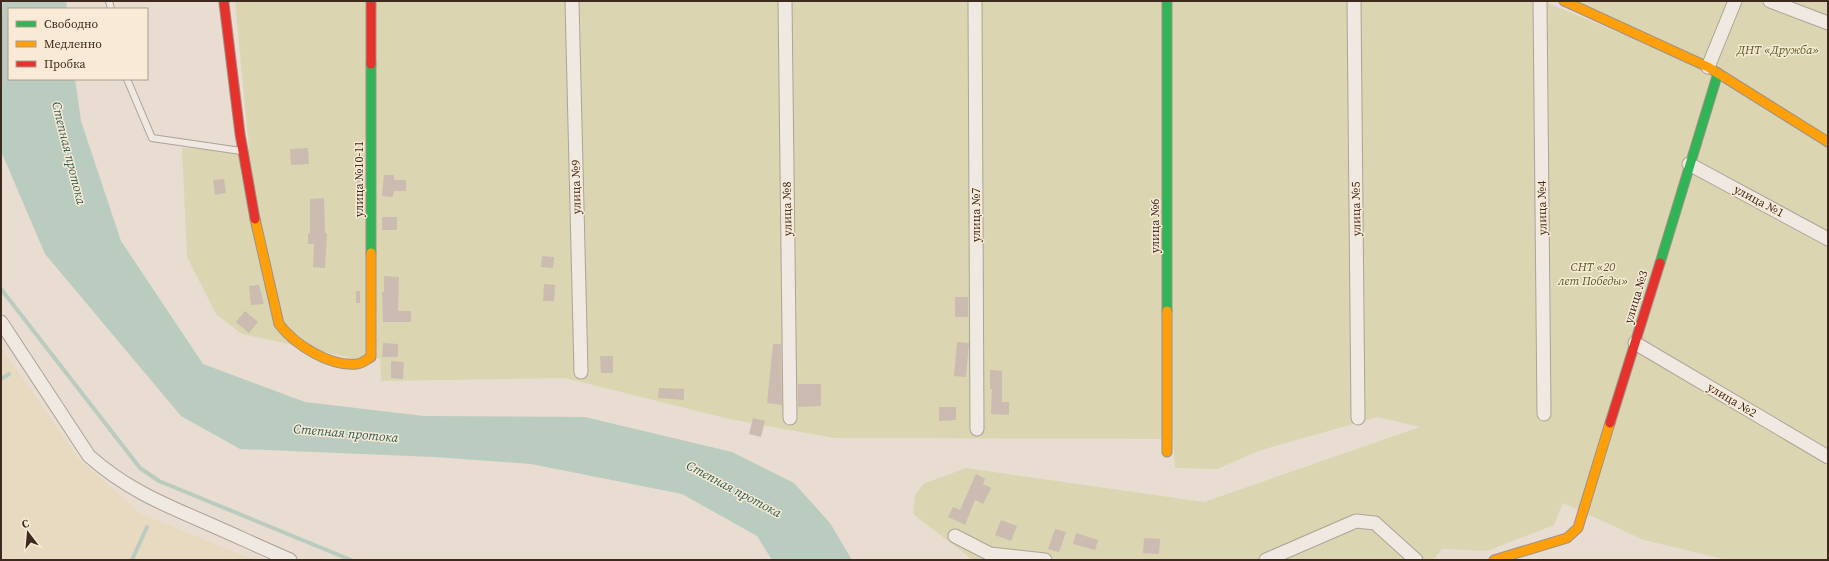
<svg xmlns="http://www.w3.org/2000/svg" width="1829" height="561" font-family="'Source Serif 4',serif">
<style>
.farmland{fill:#e8dac0}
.green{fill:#dbd6b1}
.water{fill:#baccbf}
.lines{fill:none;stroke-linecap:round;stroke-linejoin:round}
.stream{stroke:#baccbf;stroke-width:4}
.building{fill:#ccbbb0}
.lane-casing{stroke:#ada298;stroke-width:8}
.street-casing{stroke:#ada298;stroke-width:15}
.fast-casing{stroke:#9d9288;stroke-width:11}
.slow-casing{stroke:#9d9288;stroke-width:11}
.jam-casing{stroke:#9d9288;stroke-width:11}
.lane{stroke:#efe9e1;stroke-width:6}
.street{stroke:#efe9e1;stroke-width:13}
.fast{stroke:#30b455;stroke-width:9}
.slow{stroke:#ff9f0a;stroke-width:9}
.jam{stroke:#e5322d;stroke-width:9}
.labels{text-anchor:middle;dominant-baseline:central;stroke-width:3;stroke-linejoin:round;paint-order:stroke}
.park-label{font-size:12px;font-style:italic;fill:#555c23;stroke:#f8ead5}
.street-label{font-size:12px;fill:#3e291e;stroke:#f8ead5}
.water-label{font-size:13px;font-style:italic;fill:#2c5e55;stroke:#f8ead5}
</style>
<rect width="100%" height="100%" fill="#e8ddd0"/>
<path class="farmland" d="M1 347 79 459 141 514 254 560H1Z"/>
<g class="green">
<path d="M235 1H1543L1689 62 1828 148V560H1727L1644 540 1563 503 1554 525 1487 551 1442 549 1433 560H973L913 514 915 495 923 484 966 468 1204 502 1420 427 1378 417 1258 451 1217 469 1175 468 1173 439 834 438 729 419 565 378 381 381 380 358 361 360 242 334 216 314 187 257 182 148H249Z"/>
<path d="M1577 1H1828V140Z"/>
</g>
<path class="water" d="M3 1H66L67 9H9V79H75L81 121 121 241 203 364 305 402 424 416 585 417 732 452 794 483 830 523 852 560H772L757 536 682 494 531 464 434 457 240 449 181 416 45 254 1 151V18Z"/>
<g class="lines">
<g class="stream">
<path d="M1 289 140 468 159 481 351 560"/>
<path d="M1 379 9 374"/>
<path d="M132 560 147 527"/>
</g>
</g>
<g class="building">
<path d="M308 148 309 164 291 165 290 149Z"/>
<rect x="357" y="167" width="3" height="15"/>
<path d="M384 175H394V180H406V191H394L393 197 382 196Z"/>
<path d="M224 179 226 193 215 195 213 180Z"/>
<path d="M324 198 325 233H327L325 268 313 267 314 244H308V233H310V199Z"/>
<rect x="382" y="217" width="15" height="13"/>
<path d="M542 256 554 257 553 268 541 267Z"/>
<path d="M384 276 399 277 398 311H411V322H383L382 292H384Z"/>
<path d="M544 284 555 285 554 301H543Z"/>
<path d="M259 285 264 304 251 305 249 286Z"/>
<rect x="356" y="291" width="4" height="12"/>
<rect x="955" y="297" width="13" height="20"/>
<path d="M245 311 258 322 249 333 236 322Z"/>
<path d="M957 342 969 343 966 377 954 376Z"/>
<path d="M383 343 398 344V357H382Z"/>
<path d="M773 344H781L782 405 767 403Z"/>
<path d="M600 356H613V373H601Z"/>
<path d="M391 361 404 362 403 379 391 378Z"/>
<path d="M990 370 1002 371V402H1009V415L991 414 992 389H990Z"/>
<path d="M798 384H821V406L798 407Z"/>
<path d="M659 388 684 389V400L658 398Z"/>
<path d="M939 407H956V420L939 421Z"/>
<path d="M753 418 765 421 761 437 749 434Z"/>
<path d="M976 474 985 479 983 484 991 488 983 504 975 500 965 525 948 517 953 507 960 510Z"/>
<path d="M1001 520 1017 526 1011 541 995 535Z"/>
<path d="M1055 529 1066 532 1059 552 1048 549Z"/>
<path d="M1076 533 1098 540 1095 550 1073 544Z"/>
<path d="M1144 538 1160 539 1159 554 1143 553Z"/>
</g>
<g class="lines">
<defs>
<g id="lane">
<path d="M109 1 111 9"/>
<path d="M127 79 152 138 241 151"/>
</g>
<g id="street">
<path d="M572 1 581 372"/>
<path d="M785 1 790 418"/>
<path d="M975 1 977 429"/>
<path d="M1354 1 1358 418"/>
<path d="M1540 1 1544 414"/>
<path d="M1770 1 1828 23"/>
<path d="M1708 67 1735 1"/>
<path d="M1689 164 1828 239"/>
<path d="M1 322 89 456C124 487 158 502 200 520 230 533 260 547 290 560"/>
<path d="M1635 343 1828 457"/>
<path d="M955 536 990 554 1045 560"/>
<path d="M1266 560 1356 521 1375 523 1416 560"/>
</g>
<g id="fast">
<path d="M1167 1V311"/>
<path d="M371 64V253"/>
<path d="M1660 263 1718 73"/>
</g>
<g id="slow">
<path d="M1564 1 1708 67 1828 142"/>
<path d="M255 219 279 324C295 345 330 367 357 364 362 364 367 359 371 357V253"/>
<path d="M1167 311V452"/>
<path d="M1494 560 1567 538 1578 528 1610 423"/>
</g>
<g id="jam">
<path d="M371 1V64"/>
<path d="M224 3 240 134 255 219"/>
<path d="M1610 423 1660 263"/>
</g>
</defs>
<use href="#lane" class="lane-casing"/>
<use href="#street" class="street-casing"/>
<use href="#fast" class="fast-casing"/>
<use href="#slow" class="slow-casing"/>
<use href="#jam" class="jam-casing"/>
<use href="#lane" class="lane"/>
<use href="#street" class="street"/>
<use href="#fast" class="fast"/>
<use href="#slow" class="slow"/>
<use href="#jam" class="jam"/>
</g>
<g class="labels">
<g class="park-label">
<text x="1778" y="50">ДНТ «Дружба»</text>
<text x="1593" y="267">СНТ «20<tspan x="1593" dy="14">лет Победы»</tspan></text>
</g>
<g class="street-label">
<text transform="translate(359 179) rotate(-90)">улица №10-11</text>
<text transform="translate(576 187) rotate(-91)">улица №9</text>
<text transform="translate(1759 201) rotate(28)">улица №1</text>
<text transform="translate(1542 208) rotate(-91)">улица №4</text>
<text transform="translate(787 209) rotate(-91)">улица №8</text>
<text transform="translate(1356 209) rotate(-91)">улица №5</text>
<text transform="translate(976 215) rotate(-90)">улица №7</text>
<text transform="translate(1155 226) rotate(-90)">улица №6</text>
<text transform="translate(1636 297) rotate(-73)">улица №3</text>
<text transform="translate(1732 400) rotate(31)">улица №2</text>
</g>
<g class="water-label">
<text transform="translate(69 153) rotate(76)">Степная протока</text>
<text transform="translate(346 433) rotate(5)">Степная протока</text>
<text transform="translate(734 489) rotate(28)">Степная протока</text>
</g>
</g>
<rect width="1829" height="561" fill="none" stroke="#3e291e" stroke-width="4"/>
<rect x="8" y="8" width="140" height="72" fill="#f8ead5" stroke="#ae9d8c"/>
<rect x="16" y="21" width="20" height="6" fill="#30b455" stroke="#ae9d8c"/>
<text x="44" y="28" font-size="12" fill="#3e291e">Свободно</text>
<rect x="16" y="41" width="20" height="6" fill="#ff9f0a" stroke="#ae9d8c"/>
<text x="44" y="48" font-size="12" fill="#3e291e">Медленно</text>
<rect x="16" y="61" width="20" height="6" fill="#e5322d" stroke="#ae9d8c"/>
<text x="44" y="68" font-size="12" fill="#3e291e">Пробка</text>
<g transform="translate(28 533) rotate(344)" stroke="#f8ead5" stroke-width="3" paint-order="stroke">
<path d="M0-3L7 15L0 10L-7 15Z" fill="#3e291e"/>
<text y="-6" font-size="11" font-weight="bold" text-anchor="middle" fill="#3e291e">С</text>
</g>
</svg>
